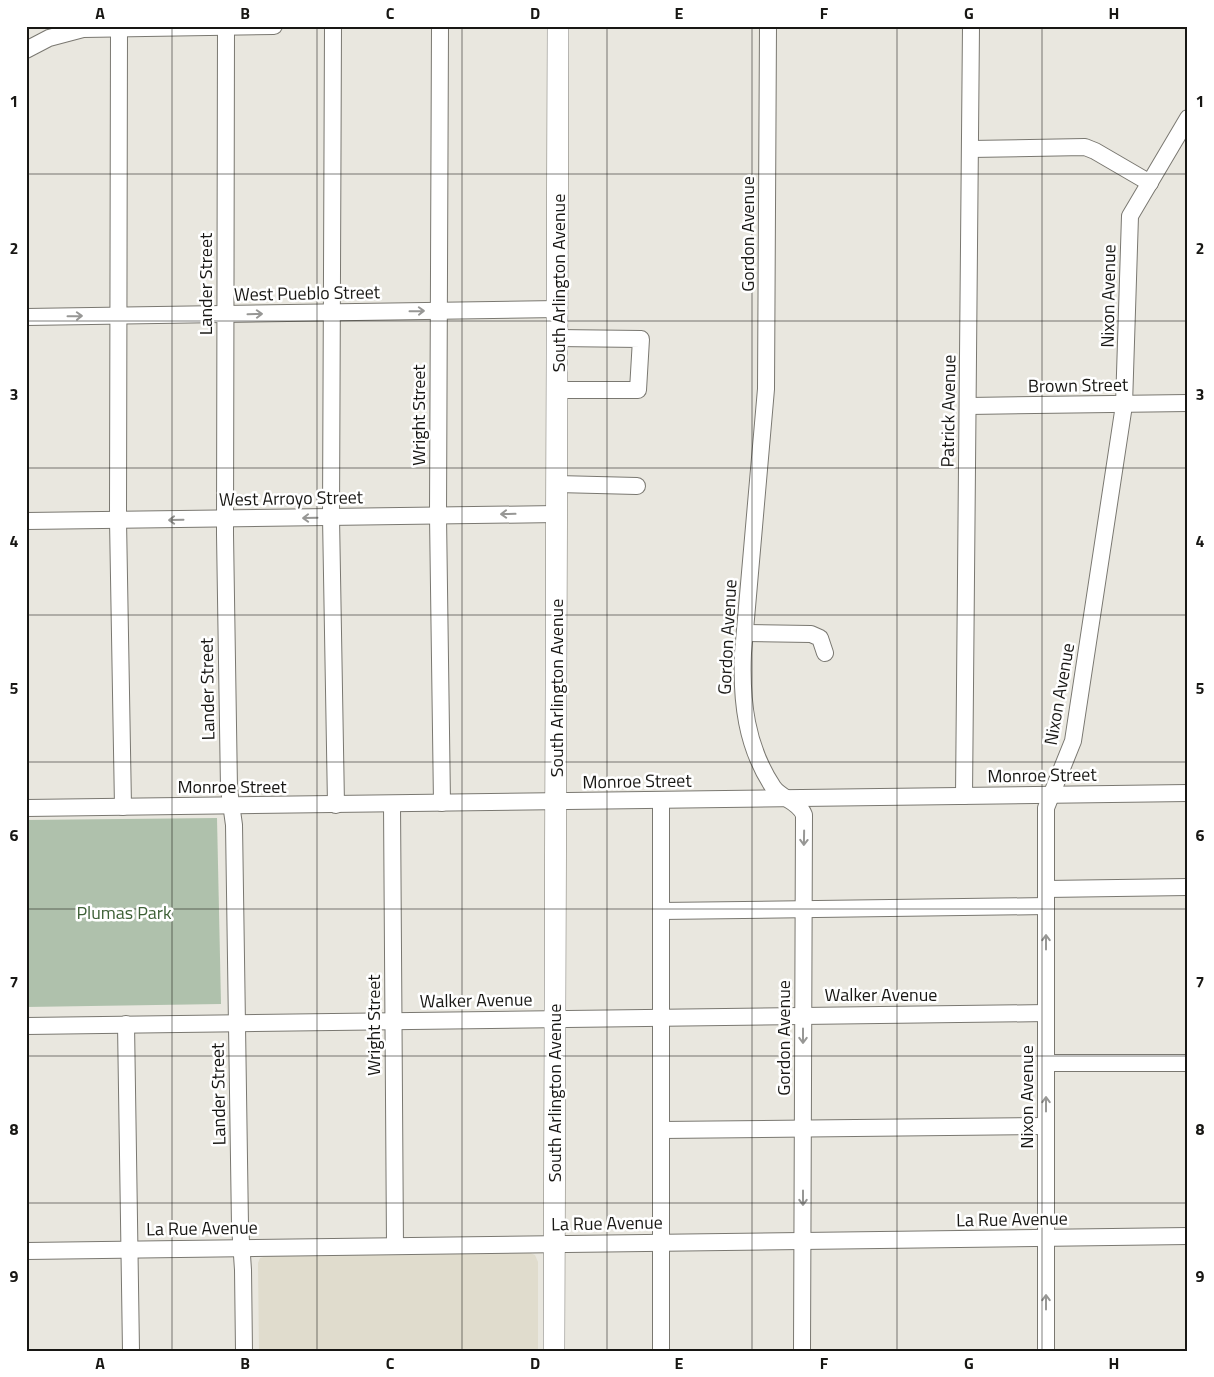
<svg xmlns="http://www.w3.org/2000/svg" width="1214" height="1377" font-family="'Titillium Web',sans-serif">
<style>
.built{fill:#e0dccd}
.green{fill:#afc1ac}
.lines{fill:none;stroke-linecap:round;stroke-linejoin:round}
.minor-casing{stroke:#7a7871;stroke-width:18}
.major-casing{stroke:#7a7871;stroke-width:22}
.minor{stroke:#fff;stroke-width:16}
.major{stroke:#fff;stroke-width:21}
.oneway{stroke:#979795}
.grid{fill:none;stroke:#181714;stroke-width:1;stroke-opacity:0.55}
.labels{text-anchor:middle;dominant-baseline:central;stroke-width:5;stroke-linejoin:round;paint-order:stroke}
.street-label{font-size:18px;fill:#181714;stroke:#fff}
.park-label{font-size:18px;fill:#3d6036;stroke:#fff}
.neatline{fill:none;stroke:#181714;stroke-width:2}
.grid-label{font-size:16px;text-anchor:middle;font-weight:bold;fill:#181714}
</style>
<rect width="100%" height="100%" fill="#e9e7df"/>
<path class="built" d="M530 1253 535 1255 538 1262V1351H259L258 1263 260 1258 267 1256Z"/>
<path class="green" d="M217 818 221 1004 26 1007V820Z"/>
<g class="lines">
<defs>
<g id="minor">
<path d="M226 26 225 534 229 789 234 825 240 1226 243 1270 244 1351"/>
<path d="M333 26 331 517 336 805"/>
<path d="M440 26 438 516 442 803"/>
<path d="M768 26 766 389 743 653C741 701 746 746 773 787 781 799 799 801 804 815L802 1351"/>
<path d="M119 28 118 520 123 807"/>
<path d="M26 50 49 38 83 29 274 26"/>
<path d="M970 149 1085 147 1095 151 1150 183"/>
<path d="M26 317 558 309"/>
<path d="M557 390H638L641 339 557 338"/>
<path d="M968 406 1188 403"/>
<path d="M557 484 637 486"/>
<path d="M26 521 557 514"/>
<path d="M745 633 811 634 820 638 825 653"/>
<path d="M964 796 971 26"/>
<path d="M661 800V1351"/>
<path d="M392 804 395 1246"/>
<path d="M26 808 1188 793"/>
<path d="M1046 889 1188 887"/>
<path d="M661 911 1046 906"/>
<path d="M126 1024 131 1351"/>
<path d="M26 1026 1046 1013"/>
<path d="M1046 1063H1188"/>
<path d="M661 1130 1046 1126"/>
<path d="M26 1251 1188 1236"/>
<path d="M1046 1351V808L1073 741 1124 405 1130 216 1188 118"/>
</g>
<path id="major" d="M554 1351 558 26"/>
</defs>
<use href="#minor" class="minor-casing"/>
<use href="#major" class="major-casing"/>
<use href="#minor" class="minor"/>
<use href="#major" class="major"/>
</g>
<defs><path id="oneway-shaft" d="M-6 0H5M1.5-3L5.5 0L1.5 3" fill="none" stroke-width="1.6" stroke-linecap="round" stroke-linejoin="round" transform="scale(1.25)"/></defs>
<g class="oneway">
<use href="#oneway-shaft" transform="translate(417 311) rotate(-1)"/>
<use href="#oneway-shaft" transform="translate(255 314) rotate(-1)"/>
<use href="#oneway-shaft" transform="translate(75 316) rotate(-1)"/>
<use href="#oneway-shaft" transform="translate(508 514) rotate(179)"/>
<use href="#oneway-shaft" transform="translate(310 518) rotate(179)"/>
<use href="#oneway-shaft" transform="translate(176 520) rotate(179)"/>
<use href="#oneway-shaft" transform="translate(804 838) rotate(91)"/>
<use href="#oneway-shaft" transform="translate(1046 942) rotate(-90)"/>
<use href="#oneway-shaft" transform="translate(803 1036) rotate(90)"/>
<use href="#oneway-shaft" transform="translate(1046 1104) rotate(-90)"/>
<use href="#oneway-shaft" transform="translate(803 1198) rotate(90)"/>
<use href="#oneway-shaft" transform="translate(1046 1302) rotate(-90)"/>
</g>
<path class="grid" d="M172 26V1351M317 26V1351M462 26V1351M607 26V1351M752 26V1351M897 26V1351M1042 26V1351M26 174H1188M26 321H1188M26 468H1188M26 615H1188M26 762H1188M26 909H1188M26 1056H1188M26 1203H1188"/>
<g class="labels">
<g class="street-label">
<text transform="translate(747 234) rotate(-90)">Gordon Avenue</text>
<text transform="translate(558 283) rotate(-90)">South Arlington Avenue</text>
<text transform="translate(205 284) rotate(-90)">Lander Street</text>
<text transform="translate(307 293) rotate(-1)">West Pueblo Street</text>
<text transform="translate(1108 296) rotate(-89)">Nixon Avenue</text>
<text transform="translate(1078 385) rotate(-1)">Brown Street</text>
<text transform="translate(948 411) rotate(-89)">Patrick Avenue</text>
<text transform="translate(418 415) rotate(-90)">Wright Street</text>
<text transform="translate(291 498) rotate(-1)">West Arroyo Street</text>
<text transform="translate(727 637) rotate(-87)">Gordon Avenue</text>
<text transform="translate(556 688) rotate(-90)">South Arlington Avenue</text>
<text transform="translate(207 689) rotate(-91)">Lander Street</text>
<text transform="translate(1059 694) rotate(-80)">Nixon Avenue</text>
<text transform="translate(1042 775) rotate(-1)">Monroe Street</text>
<text transform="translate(637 781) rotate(-1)">Monroe Street</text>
<text x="232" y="786">Monroe Street</text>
<text x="881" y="994">Walker Avenue</text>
<text transform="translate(476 1000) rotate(-1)">Walker Avenue</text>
<text transform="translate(373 1025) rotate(-90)">Wright Street</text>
<text transform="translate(783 1038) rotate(-90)">Gordon Avenue</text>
<text transform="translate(554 1093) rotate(-90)">South Arlington Avenue</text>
<text transform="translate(218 1094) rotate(-91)">Lander Street</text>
<text transform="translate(1026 1097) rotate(-90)">Nixon Avenue</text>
<text transform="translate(1012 1219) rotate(-1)">La Rue Avenue</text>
<text transform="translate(607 1223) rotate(-1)">La Rue Avenue</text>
<text transform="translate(202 1228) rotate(-1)">La Rue Avenue</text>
</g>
<g class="park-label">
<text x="124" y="912">Plumas Park</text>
</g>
</g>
<rect width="1214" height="1377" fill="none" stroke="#ffffff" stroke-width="55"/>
<rect x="28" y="28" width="1158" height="1322" class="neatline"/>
<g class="grid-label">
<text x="100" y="19">A</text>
<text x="245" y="19">B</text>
<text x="390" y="19">C</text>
<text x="535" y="19">D</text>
<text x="679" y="19">E</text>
<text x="824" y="19">F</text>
<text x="969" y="19">G</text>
<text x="1114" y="19">H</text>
<text x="14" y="107">1</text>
<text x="1200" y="107">1</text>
<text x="14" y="254">2</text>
<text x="1200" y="254">2</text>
<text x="14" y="400">3</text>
<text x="1200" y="400">3</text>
<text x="14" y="547">4</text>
<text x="1200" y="547">4</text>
<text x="14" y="694">5</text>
<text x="1200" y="694">5</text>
<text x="14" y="841">6</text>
<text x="1200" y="841">6</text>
<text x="14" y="988">7</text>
<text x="1200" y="988">7</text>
<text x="14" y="1135">8</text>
<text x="1200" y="1135">8</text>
<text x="14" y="1282">9</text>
<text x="1200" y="1282">9</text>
<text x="100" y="1369">A</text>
<text x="245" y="1369">B</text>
<text x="390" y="1369">C</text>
<text x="535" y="1369">D</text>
<text x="679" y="1369">E</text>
<text x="824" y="1369">F</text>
<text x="969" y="1369">G</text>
<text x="1114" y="1369">H</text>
</g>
</svg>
